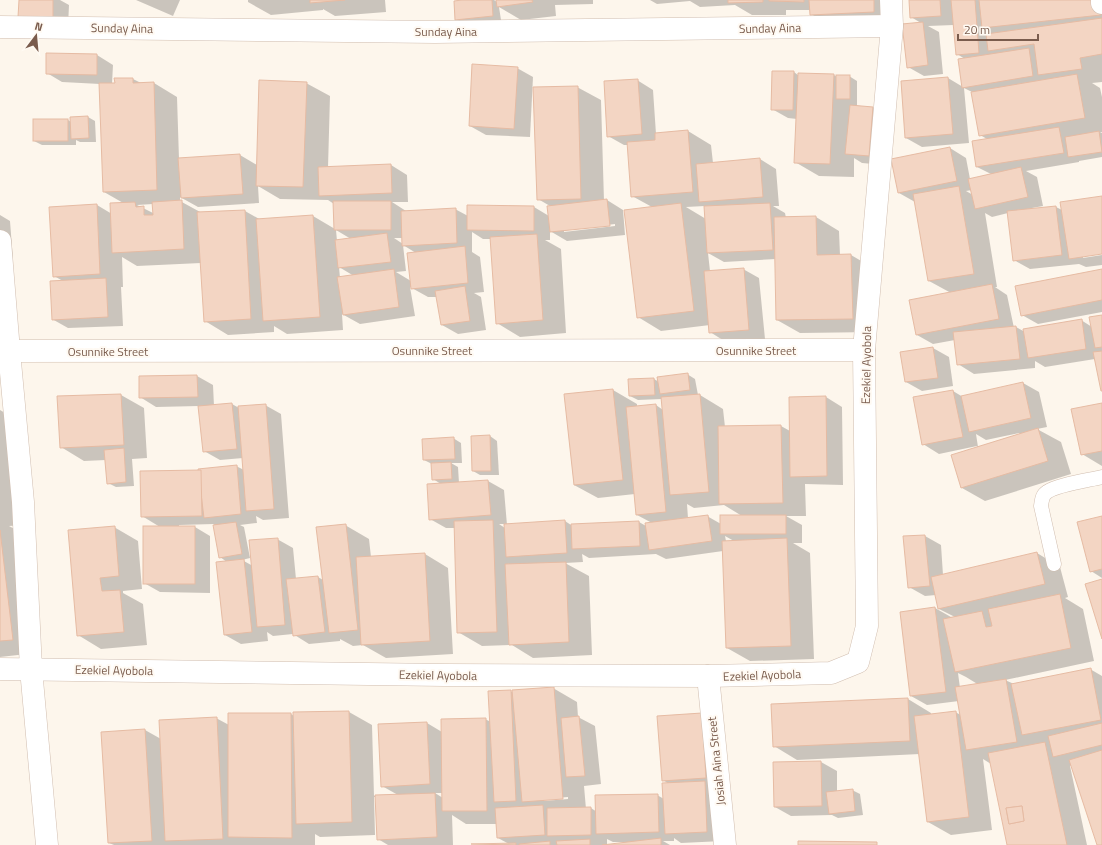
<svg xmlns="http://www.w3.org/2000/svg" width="1102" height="845" font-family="'Titillium Web',sans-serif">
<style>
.shadow{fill:#0003;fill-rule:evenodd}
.building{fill:#f3d5c3;stroke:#e6bba3;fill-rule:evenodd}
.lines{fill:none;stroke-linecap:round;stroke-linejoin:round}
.service-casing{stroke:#d1beb0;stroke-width:15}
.minor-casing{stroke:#d1beb0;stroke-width:23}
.tertiary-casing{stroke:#d1beb0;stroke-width:23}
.service{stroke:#fff;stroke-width:14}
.minor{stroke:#fff;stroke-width:22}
.tertiary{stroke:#fff;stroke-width:22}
.labels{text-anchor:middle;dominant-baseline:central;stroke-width:4;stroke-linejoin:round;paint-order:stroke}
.street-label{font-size:12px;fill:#7a5c4d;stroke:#fffaf3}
</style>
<rect width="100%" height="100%" fill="#fdf6ec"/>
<g class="shadow">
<path d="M20 0H89H60L69 5 68 27Z"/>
<path d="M136 0H180L173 16Z"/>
<path d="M248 0H385L386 12 335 16 323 9V10L271 15 248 2Z"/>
<path d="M472 0H494L497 2V0H593V4L555 5 556 16 521 20 499 7 501 20 464 24 456 19Z"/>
<path d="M650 0H896L897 25 834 27 811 14V10H786V15H752L735 5 700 7 690 1 657 4Z"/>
<path d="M910 0H1102V82L1092 83 1100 88 1102 97V132H1100L1102 133V157L1079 161V162L1026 171 1037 177 1043 206 1032 208V210L1056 207 1062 210 1102 197V253L1083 256V258L1102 255V265L1086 267 1079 264 1030 269 1014 260 1008 213 992 217 985 213 997 287H995L1007 295 1014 328 1016 327 1025 332 1081 320 1092 327 1102 316V390L1095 359 1045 367 1035 361V368L974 374 958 364 955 340 933 344 917 335 951 293 929 281 915 202 899 193 950 148 966 158 970 179 991 174 977 167 987 139 980 135 972 92 964 88 969 143 922 147 906 138 902 82 948 78 963 87 965 59 957 54 954 25 928 26 939 32 943 74 924 76 908 67 921 23 911 17ZM972 190 973 195 966 191Z"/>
<path d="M97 55 113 65 112 84 133 79 141 83H154L177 97 179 159 240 155 257 165 306 83 330 96 328 168 391 165 407 175 408 202H392L406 211 455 209 468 216 534 207 549 216 550 206 538 199 577 87 601 100 604 201 607 200 623 210 625 235 567 241 550 231V240H545L561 249 566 333 520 337 497 323 491 239H483L472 232V252L480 257 484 292 474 293 481 297 486 330 458 334 442 325 437 297H428L410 287 415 316 360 324 342 314 343 330 287 334 274 326V332L228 335 205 321 201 263 137 266 122 257 123 287H121L123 326 68 328 52 319 63 281 54 276 97 205 112 214 125 204 104 192 100 84 62 82 47 73ZM258 186 280 199 328 200 334 204 335 229 313 216 261 220 245 211 202 213 180 201V197L198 207 259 203ZM153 204V213L137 205ZM615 224V226L564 232V230ZM336 230 351 239 337 241ZM394 238H403V244ZM403 245 416 253 411 281 396 272 406 271ZM339 267 354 276 340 278Z"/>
<path d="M517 68 533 77 530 137 486 135 470 126Z"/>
<path d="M794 72 799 76V74L834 75 837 77 849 76 857 81V106L873 108 889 117 885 165 862 163 854 158V177L819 176 795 162 797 119 788 118 772 109Z"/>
<path d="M637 80 653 90 656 134 688 131 711 145 713 163 760 159 776 169 779 206H773L785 213 786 218 816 217 839 231 840 255H851L875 269 876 332 800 333 777 320 776 259 724 262 708 253 710 271 743 269 759 278 765 339 726 342 710 332V325L661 331 638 317 652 207 632 196 629 145H624L608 136ZM705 206 706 219 686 207Z"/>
<path d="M88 117 95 121 96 142H80L76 140V145H42L34 141 68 120 71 122Z"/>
<path d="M0 215 10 221 13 260 2 261 0 340Z"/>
<path d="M1102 270V312L1038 324 1022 315Z"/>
<path d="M933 348 949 357 953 386 922 391 906 382 901 353Z"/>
<path d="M687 374 695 379 698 395H700L723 409 725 427 781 426 790 431 826 397 842 407 843 485 805 484 806 516H786L802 525V543H793L810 553 814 659 750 661 727 648 723 551 666 559 656 554 589 558 582 554 583 562 565 563 589 576 592 655 533 658 512 645 482 646 458 632 455 528H446L430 519 441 484 433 479 432 464 424 460 453 438 461 443 462 463H451L458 467 459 483 488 481 504 490 507 525 565 521 571 525 639 522 646 526 652 523 637 515 635 494 598 498 574 485 565 395 613 390 637 404V407L656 405 663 410 662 399 638 400 630 396 654 379 659 382ZM687 504 694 508 724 505 742 516 721 524 707 516 688 518ZM499 524H505V528ZM725 536 734 541H726Z"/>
<path d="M197 376 213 385 214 406 232 404 239 408 265 405 281 414 289 518 263 520 256 516 257 523 240 525 244 527 250 558 242 560 253 566 277 539 293 548 296 579 318 577 323 580 345 525 369 539 371 557 425 554 448 568 453 654 386 658 363 645 353 646 340 639V641L309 644 293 634 273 636 267 632 268 641 241 644 225 635 227 562 220 557 214 524 179 525V527H195L210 536V593L160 592 144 583 160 527 142 516 198 471 236 466 244 470 243 458 220 460 204 451 199 406 156 407 140 397Z"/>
<path d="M1023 383 1039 392 1047 427 1037 429 1061 442 1071 474 985 501 962 488 977 446 939 454 923 444 953 391 963 397ZM1019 433 1020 434 978 447 976 434 986 440Z"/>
<path d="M121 395 144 408 147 458 132 459 134 486 116 487 108 483 106 460 84 461 61 447Z"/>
<path d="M1102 404V466L1082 454Z"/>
<path d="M0 410 17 420 23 525 9 526 22 533 36 653 0 657Z"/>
<path d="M490 436 497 441 499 475H480L473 471Z"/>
<path d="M1102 517V578L1091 571Z"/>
<path d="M114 527 138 541 142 589 123 591V593L143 604 147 645 101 649 78 635Z"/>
<path d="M925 536 941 545 943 575 1037 553 1060 567 1068 597 1065 598 1083 609 1094 661 1005 680 1014 684 1090 669 1102 676V845H1098L1072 765 1070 766 1087 845H1008L991 764 983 759 992 830 951 835 928 822 920 754 797 760 774 746 908 699 931 713V715L955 712 961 715 959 701 927 705 911 696 935 608 951 617H955L939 609 936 595 925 596 909 587ZM958 673 966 677 979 685 960 688Z"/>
<path d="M553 688 577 702 578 717 595 726 601 784 584 786 586 809 591 808 597 812 657 795 664 799 669 784 663 780 701 714 723 841 681 843 674 838V841H663L670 845H611L623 844V842H613L607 839V845H474L509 844 498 838 497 824H466L452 815 453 845H388L378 839 376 797H374L375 835 320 837 315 834V845H114L109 843 145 730 161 739 216 718 229 725 291 714 294 716 349 712 372 725 374 796 398 795 382 786 427 723 442 732 485 719 491 722 510 691 514 693ZM435 793H443V798ZM568 797V799L544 801V799Z"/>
<path d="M821 762 837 771V792L852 790 860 794 863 815 838 818 832 815 791 816 775 807Z"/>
</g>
<g class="building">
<path d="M19 0H53V18L18 17Z"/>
<path d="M310 0H345L310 3Z"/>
<path d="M462 0H492L493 16 455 20 454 1Z"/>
<path d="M496 0H532L533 2 497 7Z"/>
<path d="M728 0H763V2L728 3Z"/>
<path d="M769 0H804V2L769 1Z"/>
<path d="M809 0H874V12L810 15Z"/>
<path d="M909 0H940L941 16 910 18Z"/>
<path d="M951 0H975L979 53 956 55Z"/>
<path d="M979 0H1099L1101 15 982 28Z"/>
<path d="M1102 18V54L1080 58 1082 69 1038 75 1034 44 988 51 986 34Z"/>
<path d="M923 22 928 65 907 68 902 24Z"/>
<path d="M1029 48 1033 76 962 88 958 59Z"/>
<path d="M46 53 97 54V75L46 74Z"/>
<path d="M472 64 518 67 514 129 469 126Z"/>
<path d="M772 71H794L793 110H771Z"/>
<path d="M798 73 834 74 830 164 794 163Z"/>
<path d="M1077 74 1085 118 979 136 971 92Z"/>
<rect x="836" y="75" width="14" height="24"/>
<path d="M948 77 953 134 905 138 901 81Z"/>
<path d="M114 78H133V83L154 82 157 190 103 192 99 83H115Z"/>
<path d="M638 79 642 134 607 137 604 81Z"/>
<path d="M259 80 307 82 303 187 256 186Z"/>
<path d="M578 86 581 199 537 200 533 87Z"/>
<path d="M850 105 873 107 869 156 845 154Z"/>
<path d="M88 116 89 138 71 139 70 117Z"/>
<rect x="33" y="119" width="35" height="22"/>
<path d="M1059 127 1064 153 976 167 972 141Z"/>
<path d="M688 130 693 192 631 197 627 142 655 140V133Z"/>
<path d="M1099 131 1102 152 1068 157 1065 137Z"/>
<path d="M950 147 957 181 898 193 891 159Z"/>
<path d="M240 154 243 194 181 198 178 158Z"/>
<path d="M760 158 763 197 699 202 696 164Z"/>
<path d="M391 164 392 193 319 196 318 167Z"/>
<path d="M1021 167 1028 197 975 209 968 179Z"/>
<path d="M959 186 974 274 928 281 913 194Z"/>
<path d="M1102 196V254L1069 259 1060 202Z"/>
<path d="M607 199 610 226 550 232 547 206Z"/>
<path d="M182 200 184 249 112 253 110 203 135 202 136 207 144 206V215H153L152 202Z"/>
<path d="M333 201H391V230H334Z"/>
<path d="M681 203 694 311 637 318 624 210Z"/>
<path d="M770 203 773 250 707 253 704 206Z"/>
<path d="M97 204 100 274 53 277 49 207Z"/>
<path d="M467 205 534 206V231L467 230Z"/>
<path d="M1056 206 1062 255 1013 261 1007 211Z"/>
<path d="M456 208 457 243 402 246 401 211Z"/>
<path d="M245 210 251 319 204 322 197 212Z"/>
<path d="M313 215 320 317 263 321 256 219Z"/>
<path d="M816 216 817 255 851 254 853 319 776 320 774 217Z"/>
<path d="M387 233 391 262 338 268 335 240Z"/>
<path d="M537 234 543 320 496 324 490 237Z"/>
<path d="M465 246 468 283 411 289 407 253Z"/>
<path d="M744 268 749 330 709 333 704 271Z"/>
<path d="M394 269 399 307 343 315 337 277Z"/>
<path d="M1102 269V300L1021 316 1015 286Z"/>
<path d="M106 278 108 317 52 320 50 281Z"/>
<path d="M992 284 999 319 916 335 909 300Z"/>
<path d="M465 286 470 321 441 325 435 291Z"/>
<path d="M1102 315V347L1095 348 1089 317Z"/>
<path d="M1082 319 1086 349 1028 358 1023 329Z"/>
<path d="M1016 326 1020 359 957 365 953 332Z"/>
<path d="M933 347 938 378 905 382 900 352Z"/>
<path d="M1102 351V391H1101L1093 352Z"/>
<path d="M688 373 690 390 660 394 657 377Z"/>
<path d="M197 375 198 397 139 398V376Z"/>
<path d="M654 378 655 395 629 396 628 379Z"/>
<path d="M1023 382 1031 418 969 432 961 396Z"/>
<path d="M613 389 623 480 574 485 564 394Z"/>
<path d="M953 390 963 437 922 445 913 397Z"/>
<path d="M121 394 124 445 60 448 57 396Z"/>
<path d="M700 394 709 492 670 495 661 397Z"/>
<path d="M826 396 827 476 790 477 789 397Z"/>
<path d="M232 403 237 449 203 452 198 406Z"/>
<path d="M1102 403V451L1081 455 1071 409Z"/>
<path d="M266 404 274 509 246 511 238 406Z"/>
<path d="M656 404 666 512 636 515 626 407Z"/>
<path d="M781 425 783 503 719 504 718 426Z"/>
<path d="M1038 428 1048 461 961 488 951 455Z"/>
<path d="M490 435 491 471H472L471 436Z"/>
<path d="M454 437 455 459 423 460 422 439Z"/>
<path d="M124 448 126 482 107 484 104 450Z"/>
<path d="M451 462 452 479 432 480 431 463Z"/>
<path d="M237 465 241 514 204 518 198 469Z"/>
<path d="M201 470 202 516 141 517 140 471Z"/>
<path d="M488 480 491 515 429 520 427 484Z"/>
<path d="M708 515 712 541 649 550 645 523Z"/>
<rect x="720" y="515" width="66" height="19"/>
<path d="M1102 516V569L1090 572 1077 522Z"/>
<path d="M493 520 497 632 457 633 454 521Z"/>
<path d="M565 520 567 553 506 557 504 524Z"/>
<path d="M639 521 640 546 572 549 571 524Z"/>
<path d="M236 522 242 554 219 558 213 525Z"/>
<path d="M346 524 358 630 329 633 316 527Z"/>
<path d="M115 526 119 576 100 578 102 591 120 590 124 632 77 636 68 530Z"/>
<rect x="143" y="526" width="52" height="58"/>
<path d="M0 530 13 640 0 641Z"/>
<path d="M925 535 930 586 908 588 903 536Z"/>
<path d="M278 538 285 625 257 627 249 540Z"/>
<path d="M787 538 791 646 726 648 722 541Z"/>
<path d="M1037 552 1045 584 938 609 931 577Z"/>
<path d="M425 553 430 641 361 645 356 557Z"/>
<path d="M244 559 252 632 224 635 216 562Z"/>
<path d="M566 562 569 642 509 645 505 564Z"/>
<path d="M318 576 325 632 293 636 286 579Z"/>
<path d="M1102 579V639L1085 584Z"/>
<path d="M1060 594 1071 648 955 672 943 619 982 611 986 627 992 626 988 609Z"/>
<path d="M935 607 946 692 910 696 900 612Z"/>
<path d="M1091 668 1101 720 1022 735 1011 684Z"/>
<path d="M1006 679 1017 742 966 750 955 687Z"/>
<path d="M554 687 563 799 522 802 512 690Z"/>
<path d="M511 690 516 801 494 802 488 691Z"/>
<path d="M908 698 910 741 773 747 771 704Z"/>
<path d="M349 711 352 822 296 824 293 712Z"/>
<path d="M956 711 969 817 927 822 914 716Z"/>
<path d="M228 713H291L292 838 228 837Z"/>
<path d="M702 713 706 778 662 781 657 716Z"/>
<path d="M579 716 585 776 566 777 561 718Z"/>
<path d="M217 717 223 839 165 841 159 720Z"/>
<path d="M486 718 487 811H442L441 719Z"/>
<path d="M427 722 430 784 381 787 378 724Z"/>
<path d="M1102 723V745L1053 757 1048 736Z"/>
<path d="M145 729 152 841 108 843 101 732Z"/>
<path d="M1045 742 1067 845H1007L988 753ZM1022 806 1024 821 1009 824 1006 808Z"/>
<path d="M1102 750V845H1097L1069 760Z"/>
<path d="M821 761 822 806 774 807 773 762Z"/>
<path d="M705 781 707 832 665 834 662 783Z"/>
<path d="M853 789 855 811 829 814 826 792Z"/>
<path d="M435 793 437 837 377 840 375 795Z"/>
<path d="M658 794 659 832 596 834 595 795Z"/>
<path d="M543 805 545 835 497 838 495 808Z"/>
<path d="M1022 806 1024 821 1009 824 1006 808Z"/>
<path d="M591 807V835L547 836V808Z"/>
<path d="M661 838V845H602Z"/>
<path d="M590 839V845H557L556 841Z"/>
<path d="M550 841V845H519V844Z"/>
<path d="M798 841 877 842V845H798Z"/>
<path d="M516 843V845L471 844Z"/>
</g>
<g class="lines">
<defs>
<path id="service" d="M1054 564 1041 506C1042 500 1042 495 1047 492 1056 485 1090 480 1102 477"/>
<g id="minor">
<path d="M0 27 435 32 892 26"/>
<path d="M0 241 9 351 23 502 31 669 47 845"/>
<path d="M0 351 864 350"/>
<path d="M0 669 444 675 708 676 831 673 858 662 867 626 864 350 892 26 891 0"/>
<path d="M708 676 725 845"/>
</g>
<path id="tertiary" d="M1102 0V3"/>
</defs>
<use href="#service" class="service-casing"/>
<use href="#minor" class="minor-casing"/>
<use href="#tertiary" class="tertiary-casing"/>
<use href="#service" class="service"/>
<use href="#minor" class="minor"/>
<use href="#tertiary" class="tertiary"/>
</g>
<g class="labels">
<g class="street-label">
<text transform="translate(122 28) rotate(1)">Sunday Aina</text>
<text transform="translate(770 28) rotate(-1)">Sunday Aina</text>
<text x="446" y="31">Sunday Aina</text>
<text x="432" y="350">Osunnike Street</text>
<text x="756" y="350">Osunnike Street</text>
<text x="108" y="351">Osunnike Street</text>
<text transform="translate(866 365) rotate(-89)">Ezekiel Ayobola</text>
<text transform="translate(114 670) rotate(1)">Ezekiel Ayobola</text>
<text transform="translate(438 675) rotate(1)">Ezekiel Ayobola</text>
<text transform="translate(762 675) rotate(-2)">Ezekiel Ayobola</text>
<text transform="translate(716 761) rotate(-96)">Josiah Aina Street</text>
</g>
</g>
<g transform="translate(36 36) rotate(16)" stroke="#fffaf3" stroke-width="3" paint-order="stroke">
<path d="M0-3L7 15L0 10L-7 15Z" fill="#7a5c4d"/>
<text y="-6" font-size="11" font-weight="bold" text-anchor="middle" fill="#7a5c4d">N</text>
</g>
<path d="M958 34v6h80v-6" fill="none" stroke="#7a5c4d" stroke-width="2"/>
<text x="964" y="34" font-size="12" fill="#7a5c4d" stroke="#fffaf3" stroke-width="3" paint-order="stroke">20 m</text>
</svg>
